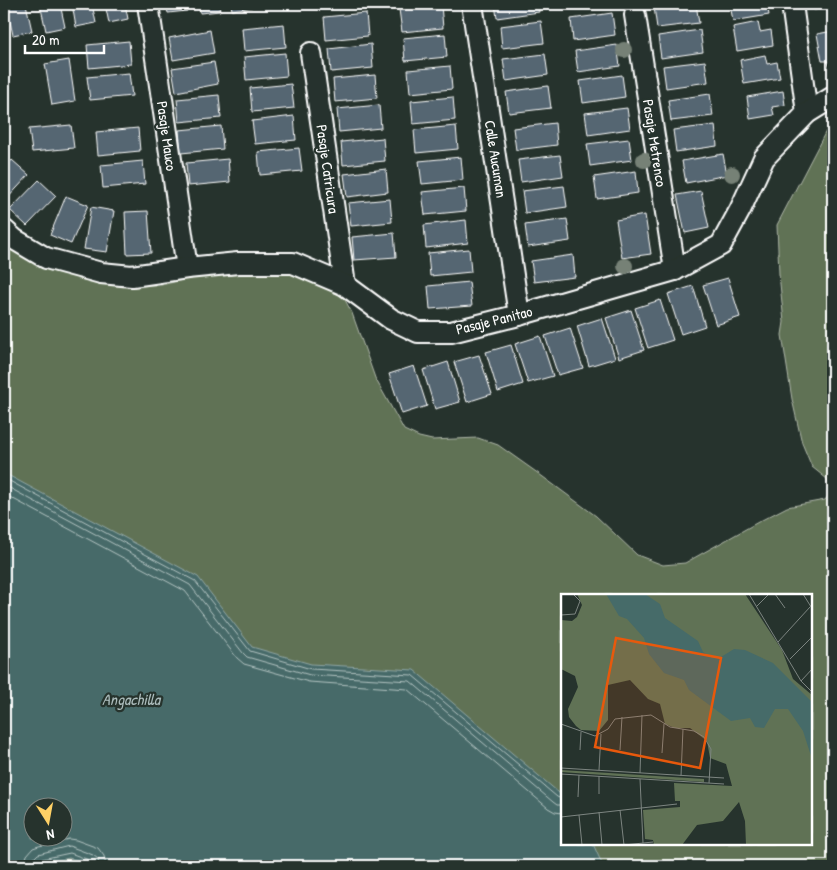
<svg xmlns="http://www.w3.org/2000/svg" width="837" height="870" font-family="'Patrick Hand',sans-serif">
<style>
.green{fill:#607255;stroke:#b0b8aa;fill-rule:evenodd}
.water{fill:#466b69;stroke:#90a6a5;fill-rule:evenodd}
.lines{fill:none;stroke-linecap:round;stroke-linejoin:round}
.shore{stroke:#b5c4c3;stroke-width:1}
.building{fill:#556672;stroke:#fff}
.minor-casing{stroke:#fff;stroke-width:24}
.minor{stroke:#26332d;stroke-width:20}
.tree{fill:#768176}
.labels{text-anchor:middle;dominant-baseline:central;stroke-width:4.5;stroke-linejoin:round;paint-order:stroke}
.street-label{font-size:15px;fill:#fff;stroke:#26332d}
.water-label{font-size:16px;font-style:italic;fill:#acbcbc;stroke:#26332d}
.inset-road{fill:none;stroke:#7d8581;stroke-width:1}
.view{fill:#e8590c;fill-opacity:0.15;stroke:#e8590c;stroke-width:2.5}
.inset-edge{fill:none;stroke:#fff;stroke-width:2.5}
</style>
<rect width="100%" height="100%" fill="#26332d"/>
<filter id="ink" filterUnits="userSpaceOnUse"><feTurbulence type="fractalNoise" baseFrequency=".02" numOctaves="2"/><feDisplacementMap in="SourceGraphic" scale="10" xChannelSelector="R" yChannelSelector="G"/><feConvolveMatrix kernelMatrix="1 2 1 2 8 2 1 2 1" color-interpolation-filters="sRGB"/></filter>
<g filter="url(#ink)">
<path class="green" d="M833 129V866H4V225L37 253 137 285H161L252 264 336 283 352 313 375 378 404 430 419 437 432 440 478 438 498 445 539 474 596 516 637 555 663 565 685 563 760 521 787 507 825 500 830 494 827 479 812 467 802 443 792 399 782 335 784 322 779 274 777 225 826 131ZM562 595H811V844H562ZM32 808H62V838H32Z"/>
<path class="water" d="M4 473 198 577 252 647 311 664 414 670 558 792 562 796V844H593L603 866H94L69 858 34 866H4ZM32 808H62V838H32Z"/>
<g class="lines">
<g class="shore">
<path d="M4 478 195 581 250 651 311 669 412 675 557 797 562 799"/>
<path d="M4 485 190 585 243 653 247 657 310 675 410 681 553 802 557 805H562"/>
<path d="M4 494 185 591 237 658 244 664 309 682 407 689 548 808 555 812 562 813"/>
<path d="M24 866 27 855 33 848 39 846 69 839 76 840 98 848 104 856 106 866"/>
<path d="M32 866 33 859 38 854 69 846 93 855 98 859 99 866"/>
<path d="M38 866 39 862 42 859 70 853 89 860 92 862 93 866"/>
</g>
</g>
<g class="building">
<path d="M6 4H26L32 31 13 35Z"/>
<path d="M40 4H60L65 27 46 31Z"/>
<path d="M72 4H92L96 23 76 27Z"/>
<path d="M105 4H125L128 19 109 23Z"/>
<path d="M166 4H186L187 11 168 13Z"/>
<path d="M199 4H219L220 11 200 13Z"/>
<path d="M231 4H251L252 7 232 10Z"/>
<path d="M495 4H538L539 12 497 18Z"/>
<path d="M568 4H599L568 8Z"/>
<path d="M676 4H696L699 23 657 28 654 7Z"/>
<path d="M730 4H767L769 15 733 21Z"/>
<path d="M813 4H833V7L814 10Z"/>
<path d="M441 5 443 28 402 32 399 9Z"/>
<path d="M366 13 368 36 326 40 324 17Z"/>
<path d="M612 13 615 35 573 41 571 19Z"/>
<path d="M541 21 544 43 502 48 500 26Z"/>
<path d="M758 22 760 32 771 30 773 45 737 51 733 27Z"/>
<path d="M284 24 286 47 244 51 242 28Z"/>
<path d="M210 30 214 53 173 60 169 38Z"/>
<path d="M700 30 703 52 661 58 658 36Z"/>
<path d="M833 31V71H830L828 61H822L817 34Z"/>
<path d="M445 34 447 57 405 61 403 38Z"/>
<path d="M129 41 131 64 89 68 87 45Z"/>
<path d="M371 44 373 68 331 72 329 49Z"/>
<path d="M617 45 620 66 578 72 575 51Z"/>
<path d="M285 53 287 76 246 80 244 57Z"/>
<path d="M545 54 548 75 506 81 503 59Z"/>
<path d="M765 55 767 64 777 62 780 78 744 84 740 60Z"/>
<path d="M69 60 75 101 52 105 45 64Z"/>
<path d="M705 61 708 82 666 88 663 66Z"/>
<path d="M214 62 218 84 176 92 172 68Z"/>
<path d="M450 66 452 89 410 93 408 70Z"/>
<path d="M129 73 132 96 90 100 87 77Z"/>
<path d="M375 75 377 98 335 102 333 79Z"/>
<path d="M622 75 625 97 583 103 580 81Z"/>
<path d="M291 84 294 108 252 112 250 88Z"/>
<path d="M548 86 551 108 509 113 506 92Z"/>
<path d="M783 91 785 105 772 107 774 115 750 119 747 97Z"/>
<path d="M710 94 713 116 671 121 668 100Z"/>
<path d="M219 95 221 118 179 122 177 99Z"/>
<path d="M453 97 455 120 413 124 411 101Z"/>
<path d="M379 105 381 128 339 132 337 109Z"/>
<path d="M627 108 630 129 588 135 585 113Z"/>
<path d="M294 116 296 140 255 144 252 121Z"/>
<path d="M555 123 557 145 516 150 513 128Z"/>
<path d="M71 125 74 148 32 152 29 129Z"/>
<path d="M715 125 717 146 676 152 673 130Z"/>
<path d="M221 126 223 149 181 153 179 130Z"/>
<path d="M456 126 458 149 416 153 414 130Z"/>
<path d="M138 128 140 151 98 155 96 132Z"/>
<path d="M383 138 385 161 343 165 341 142Z"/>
<path d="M629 139 632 160 590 166 587 144Z"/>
<path d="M299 148 302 171 260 175 258 152Z"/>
<path d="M723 154 727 175 686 183 682 161Z"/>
<path d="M560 155 563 176 521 182 518 160Z"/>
<path d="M461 157 463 180 422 184 419 161Z"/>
<path d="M228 159 230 182 188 186 186 163Z"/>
<path d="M12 160 29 175 4 202V169Z"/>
<path d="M143 161 145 184 103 188 101 165Z"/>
<path d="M386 169 388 192 347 197 344 174Z"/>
<path d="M636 171 638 193 597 199 594 177Z"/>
<path d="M39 180 56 196 27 226 10 210Z"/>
<path d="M564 186 567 207 525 213 522 191Z"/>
<path d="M464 188 466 211 425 215 422 192Z"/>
<path d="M701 191 709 228 685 233 677 195Z"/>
<path d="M66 196 88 205 71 244 50 235Z"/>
<path d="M390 199 392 222 351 226 348 203Z"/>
<path d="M91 207 114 211 107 252 84 249Z"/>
<path d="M148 211 151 253 127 254 125 212Z"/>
<path d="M645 215 651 254 622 258 616 220Z"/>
<path d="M567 219 570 241 528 247 525 225Z"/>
<path d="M466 220 468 243 426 248 424 225Z"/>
<path d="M394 233 396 257 354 260 352 237Z"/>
<path d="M469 249 471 272 430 276 428 253Z"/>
<path d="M573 255 575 277 534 282 531 261Z"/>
<path d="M728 278 740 317 716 325 703 285Z"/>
<path d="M469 282 472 306 430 309 428 286Z"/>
<path d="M693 286 705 326 681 334 668 294Z"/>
<path d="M660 300 673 340 648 348 635 308Z"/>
<path d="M631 310 644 350 619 358 606 318Z"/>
<path d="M602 318 615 358 589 366 577 326Z"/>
<path d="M570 328 583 368 558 375 545 336Z"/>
<path d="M540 336 553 376 528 383 515 344Z"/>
<path d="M511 345 523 384 498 392 486 352Z"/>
<path d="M479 355 492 394 467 402 454 362Z"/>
<path d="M448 362 460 402 435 409 423 370Z"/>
<path d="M414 366 427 406 402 414 389 374Z"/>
</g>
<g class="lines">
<defs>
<g id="minor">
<path d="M148 4 187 268"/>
<path d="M472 4 519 315"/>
<path d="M792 4 807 113"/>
<path d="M635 15 675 270"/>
<path d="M311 53 345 285"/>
<path d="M4 230 14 239 46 258 101 273 132 276 187 268 238 263H293L345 285 391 319 418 332H451L519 315 675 270 721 245 740 210 764 158 807 113 833 97"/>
</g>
</defs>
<use href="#minor" class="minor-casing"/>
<use href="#minor" class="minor"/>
</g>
<g class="tree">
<circle cx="624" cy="50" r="8"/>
<circle cx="644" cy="160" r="8"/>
<circle cx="732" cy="174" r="8"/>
<circle cx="625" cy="266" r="8"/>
</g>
</g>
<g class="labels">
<g class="street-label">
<text transform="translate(167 136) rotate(82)">Pasaje Mauco</text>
<text transform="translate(655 143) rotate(81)">Pasaje Metrenco</text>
<text transform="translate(496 159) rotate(81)">Calle Aucuman</text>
<text transform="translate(328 169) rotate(82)">Pasaje Catricura</text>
<text transform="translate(494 320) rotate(-14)">Pasaje Panitao</text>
</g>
<g class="water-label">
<text x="131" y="699">Angachilla</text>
</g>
</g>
<g transform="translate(561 594)">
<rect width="251" height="251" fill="#26332d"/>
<path d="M16 0H184L221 56 232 85 251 101V251H185L184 227 178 208 162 227 136 231 121 251H93L92 246 84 245 82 216 119 213V207H114L113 189 171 192 165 170 149 164 146 147 129 134H114L104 130 99 110 87 105 69 86 47 91V126L38 137 20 136 15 132 8 123 7 115 17 93 14 82 0 75V26L11 27 16 23 21 11ZM0 176 143 185V188L0 178Z" fill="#607255"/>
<path d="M45 0H84L99 10 104 24 137 47 142 58 151 64 160 63 173 55 184 56 212 69 251 108V165L242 137 227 115H214L203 134 194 133 189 124 170 127 128 96 123 86 103 79 88 60 83 44 66 25 58 22Z" fill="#466b69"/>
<path class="inset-road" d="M188 0 240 87 252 99M214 0 224 14M242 0 252 16M196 12 208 0M0 21 14 20 19 7 12 0M217 48 249 13M229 65 252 42M240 87 252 74M0 130 34 142 47 135 54 125 90 121 109 133 133 137 143 143 150 155 148 189M19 156 20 138M59 156 61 123M101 159 103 130M0 174 163 184M38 176 40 140M79 179 81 121M0 180 163 190M120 182 122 135M79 185 82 249M38 200V182M17 203 18 181M59 216 63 251M38 218 41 251M18 221 21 251M0 223 116 210M63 251 92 248"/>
<path class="view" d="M55 44 160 64 139 174 34 153Z"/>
<rect width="251" height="251" class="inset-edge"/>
</g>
<rect width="837" height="870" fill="none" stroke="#26332d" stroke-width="20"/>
<rect x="10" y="10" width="817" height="850" fill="none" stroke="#fff" stroke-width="2" filter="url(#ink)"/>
<g transform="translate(48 822) rotate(169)"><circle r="24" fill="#26332d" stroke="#7d8581"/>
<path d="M0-4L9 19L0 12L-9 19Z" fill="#ffd166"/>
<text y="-8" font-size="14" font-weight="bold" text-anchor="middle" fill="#ffffff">N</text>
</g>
<path d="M25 45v8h79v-8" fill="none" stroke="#ffffff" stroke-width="2.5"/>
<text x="32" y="45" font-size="15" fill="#ffffff" stroke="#26332d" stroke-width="4" paint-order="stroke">20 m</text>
</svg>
